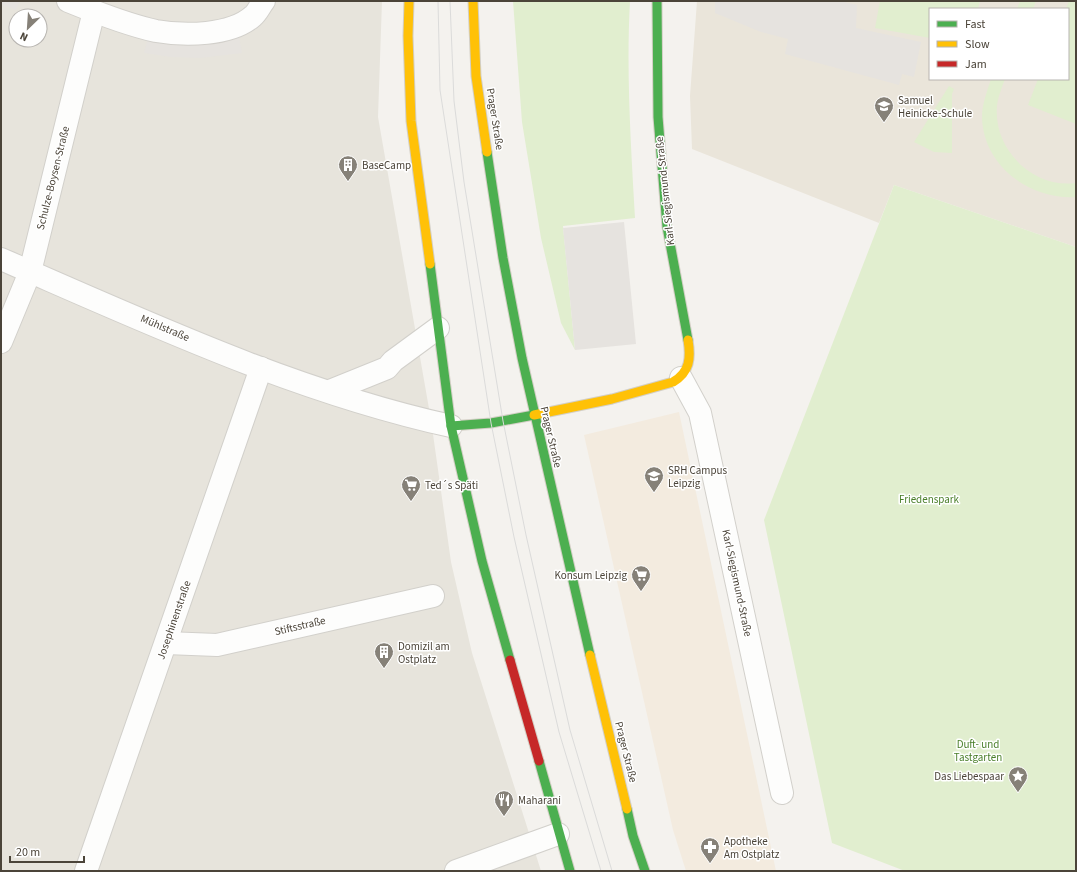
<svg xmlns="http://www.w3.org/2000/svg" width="1077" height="872" font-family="'Source Sans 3',sans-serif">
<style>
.residential{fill:#e7e4dc;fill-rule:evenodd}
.commercial{fill:#f3ebdf}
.education{fill:#eae5da;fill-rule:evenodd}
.green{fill:#e1eecf}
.parking{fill:#e6e3df}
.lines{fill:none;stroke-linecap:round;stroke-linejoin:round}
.street-casing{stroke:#d2d0cb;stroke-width:24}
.fast-casing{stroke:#d3cfc5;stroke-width:11}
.slow-casing{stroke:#d3cfc5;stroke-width:11}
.jam-casing{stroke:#d3cfc5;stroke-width:11}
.street{stroke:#fdfdfc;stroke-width:22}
.fast{stroke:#4caf50;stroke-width:9}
.slow{stroke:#ffc107;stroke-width:9}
.jam{stroke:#c62828;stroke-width:9}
.tram{stroke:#dbdbda;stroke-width:1}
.labels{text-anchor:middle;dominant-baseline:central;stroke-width:3;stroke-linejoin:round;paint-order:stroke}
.poi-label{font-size:11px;fill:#4b4439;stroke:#fff;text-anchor:start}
.street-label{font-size:11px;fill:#4b4439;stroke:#fff}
.park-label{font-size:11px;fill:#4a7f2a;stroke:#fff}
</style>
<rect width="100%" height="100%" fill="#f4f2ee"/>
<path class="residential" d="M1 1H382L378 117 431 420 451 562 472 653 541 871H1ZM16 16H40V40H16Z"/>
<path class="commercial" d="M679 412 776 871H686L673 830 584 435Z"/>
<path class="education" d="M697 1H1076V247L894 185 879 223 692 149 690 96ZM930 9H1068V79H930Z"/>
<g class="green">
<path d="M513 1H630C626 73 631 146 635 218L563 226 575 350 561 323 541 238 522 122Z"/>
<path d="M880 1H980L978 9H930V38L875 28Z"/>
<path d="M1020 1H1036L1033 9H1017Z"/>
<path d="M1069 1H1076V124L1028 105 1038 79H1068V9H1066Z"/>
<path d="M991 79H1005C1002 87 998 97 997 106 993 149 1033 189 1076 183V197C1030 200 983 166 982 117 982 104 987 92 991 79Z"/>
<path d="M949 86 954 89 952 94V153L934 152 914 142Z"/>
<path d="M894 185 1076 247V871H905L832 843 764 520Z"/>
</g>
<g class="parking">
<path d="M1 1H20L16 10 1 4Z"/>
<path d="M715 1H840L857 5 856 28 921 42 914 77 902 74 899 85 785 54 788 39 761 32 715 13Z"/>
<path d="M239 37 242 53 200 58 171 57 144 53 148 39 198 44Z"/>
<path d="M624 222 636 344 575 350 563 228Z"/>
</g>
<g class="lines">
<defs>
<g id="street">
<path d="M68 1C95 12 128 25 156 31 184 36 231 36 253 16 257 13 260 6 264 1"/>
<path d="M1 259C146 322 296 392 451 426"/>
<path d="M1 342 30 272 94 11"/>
<path d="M681 378 700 413 782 793"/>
<path d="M330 391 387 368 393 361 438 328"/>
<path d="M166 643 217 645 433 596"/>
<path d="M86 871 261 368"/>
<path d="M456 871 558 834"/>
</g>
<g id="fast">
<path d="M657 1 658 117 667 227 688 340"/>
<path d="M487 152 503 258 522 358 590 655"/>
<path d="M430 264 451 426 482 561 510 660"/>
<path d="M451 426 491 423 534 415"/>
<path d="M539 761 570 871"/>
<path d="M627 809 633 836 645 871"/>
</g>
<g id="slow">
<path d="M409 1 408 36 411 121 430 264"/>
<path d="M473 1 476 76 487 152"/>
<path d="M534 415 612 399 673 382C690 372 691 358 688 340"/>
<path d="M590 655 627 809"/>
</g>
<path id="jam" d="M510 660 539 761"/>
</defs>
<use href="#street" class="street-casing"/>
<use href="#fast" class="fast-casing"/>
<use href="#slow" class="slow-casing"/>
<use href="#jam" class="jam-casing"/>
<use href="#street" class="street"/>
<use href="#fast" class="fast"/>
<use href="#slow" class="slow"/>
<use href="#jam" class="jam"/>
<g class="tram">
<path d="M438 1 440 90 491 423 514 537 559 732 601 871"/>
<path d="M450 1 454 101 464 182 503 421 526 535 570 730 612 871"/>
</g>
</g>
<defs>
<symbol id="school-pin" viewBox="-11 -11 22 30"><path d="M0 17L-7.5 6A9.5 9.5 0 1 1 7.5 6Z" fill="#868178" stroke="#fff"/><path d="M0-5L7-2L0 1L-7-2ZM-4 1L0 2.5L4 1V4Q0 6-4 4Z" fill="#fff"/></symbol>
<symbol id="building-pin" viewBox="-11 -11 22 30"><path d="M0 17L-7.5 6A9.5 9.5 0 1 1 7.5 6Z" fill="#868178" stroke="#fff"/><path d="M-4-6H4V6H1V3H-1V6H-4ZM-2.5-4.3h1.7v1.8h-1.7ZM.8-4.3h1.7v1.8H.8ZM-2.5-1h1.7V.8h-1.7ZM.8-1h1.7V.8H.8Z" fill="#fff"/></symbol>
<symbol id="university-pin" viewBox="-11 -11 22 30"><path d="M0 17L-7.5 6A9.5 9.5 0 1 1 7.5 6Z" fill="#868178" stroke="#fff"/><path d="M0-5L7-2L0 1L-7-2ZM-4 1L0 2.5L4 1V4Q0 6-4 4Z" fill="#fff"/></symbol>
<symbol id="supermarket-pin" viewBox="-11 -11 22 30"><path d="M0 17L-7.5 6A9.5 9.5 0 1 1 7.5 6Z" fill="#868178" stroke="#fff"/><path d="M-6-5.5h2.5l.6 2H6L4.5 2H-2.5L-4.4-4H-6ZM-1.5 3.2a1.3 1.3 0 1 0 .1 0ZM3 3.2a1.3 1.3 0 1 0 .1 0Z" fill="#fff"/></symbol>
<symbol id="sight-pin" viewBox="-11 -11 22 30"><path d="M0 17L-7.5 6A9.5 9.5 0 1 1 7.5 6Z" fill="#868178" stroke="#fff"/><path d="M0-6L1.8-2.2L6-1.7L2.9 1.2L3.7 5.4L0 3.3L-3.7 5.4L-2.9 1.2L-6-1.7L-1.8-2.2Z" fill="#fff"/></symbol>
<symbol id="restaurant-pin" viewBox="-11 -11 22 30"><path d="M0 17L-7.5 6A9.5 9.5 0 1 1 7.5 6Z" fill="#868178" stroke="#fff"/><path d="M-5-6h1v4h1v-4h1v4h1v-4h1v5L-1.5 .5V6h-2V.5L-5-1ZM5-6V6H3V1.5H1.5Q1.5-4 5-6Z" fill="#fff"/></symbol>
<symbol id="pharmacy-pin" viewBox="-11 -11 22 30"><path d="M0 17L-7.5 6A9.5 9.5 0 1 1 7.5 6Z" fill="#868178" stroke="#fff"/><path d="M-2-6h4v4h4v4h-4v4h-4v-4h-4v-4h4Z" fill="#fff"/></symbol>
</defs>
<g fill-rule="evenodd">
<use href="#school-pin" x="873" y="95" width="22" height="30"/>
<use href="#building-pin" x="337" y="154" width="22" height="30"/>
<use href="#university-pin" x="643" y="465" width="22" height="30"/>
<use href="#supermarket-pin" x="400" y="474" width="22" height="30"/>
<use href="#supermarket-pin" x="630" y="564" width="22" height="30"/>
<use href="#building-pin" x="373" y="641" width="22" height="30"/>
<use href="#sight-pin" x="1007" y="765" width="22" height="30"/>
<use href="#restaurant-pin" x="493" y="789" width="22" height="30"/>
<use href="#pharmacy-pin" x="699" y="836" width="22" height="30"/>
</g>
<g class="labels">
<g class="poi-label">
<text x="898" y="100">Samuel<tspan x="898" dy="13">Heinicke-Schule</tspan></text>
<text x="362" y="165">BaseCamp</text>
<text x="668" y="470">SRH Campus<tspan x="668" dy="13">Leipzig</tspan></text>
<text x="425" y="485">Ted´s Späti</text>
<text x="627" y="575" text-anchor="end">Konsum Leipzig</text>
<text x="398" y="646">Domizil am<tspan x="398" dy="13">Ostplatz</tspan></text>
<text x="1004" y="776" text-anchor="end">Das Liebespaar</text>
<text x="518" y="800">Maharani</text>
<text x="724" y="841">Apotheke<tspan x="724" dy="13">Am Ostplatz</tspan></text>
</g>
<g class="street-label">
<text transform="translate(495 119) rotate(81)">Prager Straße</text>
<text transform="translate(53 178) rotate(-76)">Schulze-Boysen-Straße</text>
<text transform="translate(665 191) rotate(-96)">Karl-Siegismund-Straße</text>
<text transform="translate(165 328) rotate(23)">Mühlstraße</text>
<text transform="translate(551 437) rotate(77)">Prager Straße</text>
<text transform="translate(737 583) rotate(78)">Karl-Siegismund-Straße</text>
<text transform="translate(174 620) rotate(-71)">Josephinenstraße</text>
<text transform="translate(300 626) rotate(-13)">Stiftsstraße</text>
<text transform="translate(626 752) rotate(76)">Prager Straße</text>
</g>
<g class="park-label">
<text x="929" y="499">Friedenspark</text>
<text x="978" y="744">Duft- und<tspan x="978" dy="13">Tastgarten</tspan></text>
</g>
</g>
<rect width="1077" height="872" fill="none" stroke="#4b4439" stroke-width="4"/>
<rect x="929" y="8" width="140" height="72" fill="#ffffff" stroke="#b7b4b0"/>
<rect x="937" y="21" width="20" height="6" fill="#4caf50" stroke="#b7b4b0"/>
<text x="965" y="28" font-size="12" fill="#4b4439">Fast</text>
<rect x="937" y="41" width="20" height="6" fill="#ffc107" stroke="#b7b4b0"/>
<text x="965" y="48" font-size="12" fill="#4b4439">Slow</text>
<rect x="937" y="61" width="20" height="6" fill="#c62828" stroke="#b7b4b0"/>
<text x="965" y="68" font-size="12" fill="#4b4439">Jam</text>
<g transform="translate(28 28) rotate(205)"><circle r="19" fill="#ffffff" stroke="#b7b4b0"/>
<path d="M0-3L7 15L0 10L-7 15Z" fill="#868178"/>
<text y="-6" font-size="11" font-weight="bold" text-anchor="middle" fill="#4b4439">N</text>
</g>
<path d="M10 856v6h74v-6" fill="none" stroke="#4b4439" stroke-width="2"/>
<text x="16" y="856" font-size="12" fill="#4b4439" stroke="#ffffff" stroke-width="3" paint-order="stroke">20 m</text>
</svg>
